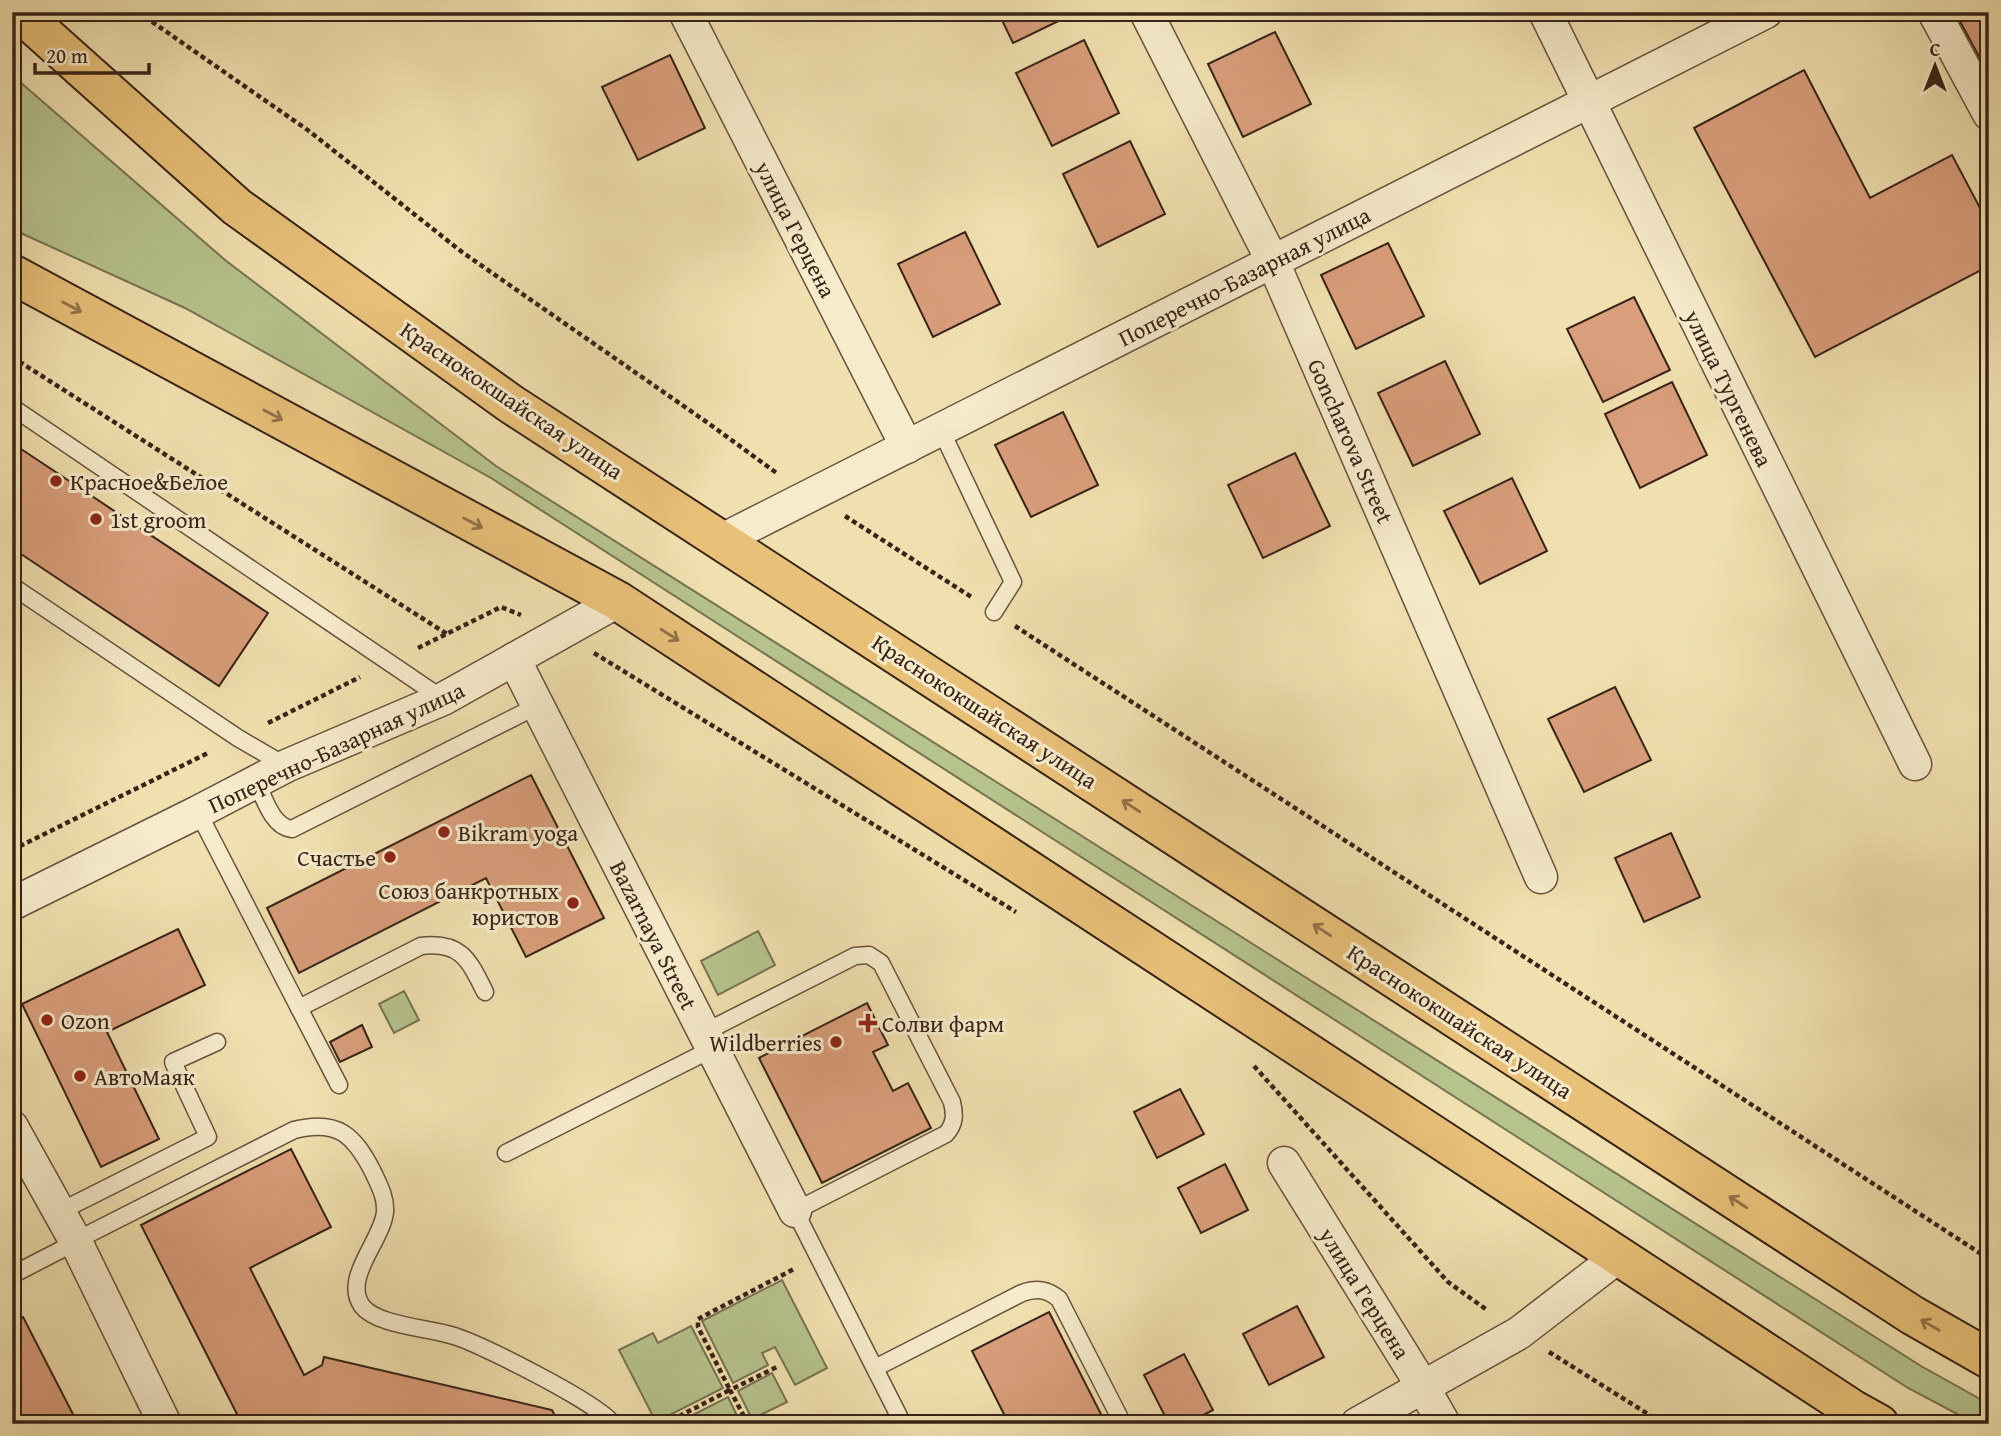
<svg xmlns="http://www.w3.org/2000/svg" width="2001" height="1436" font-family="'Gentium Book Plus',serif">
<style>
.green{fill:#b6c38d;stroke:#767352;stroke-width:2}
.building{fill:#d99e7b;stroke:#372318;stroke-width:2}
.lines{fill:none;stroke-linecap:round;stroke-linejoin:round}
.lane-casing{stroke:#66523e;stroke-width:19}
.street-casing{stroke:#66523e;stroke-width:35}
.primary-casing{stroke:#372318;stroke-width:42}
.path{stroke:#372318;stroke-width:4.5;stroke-dasharray:5 3.5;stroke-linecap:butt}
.lane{stroke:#f6ebcb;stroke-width:16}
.street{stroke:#f6ebcb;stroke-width:32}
.primary{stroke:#e8c078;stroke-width:38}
.oneway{stroke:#907248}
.poi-dot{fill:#8f2418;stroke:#f6ebcb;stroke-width:2.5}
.labels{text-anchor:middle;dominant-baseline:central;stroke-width:6;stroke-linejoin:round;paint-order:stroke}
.street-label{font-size:23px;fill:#372318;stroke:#f6ebcb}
.poi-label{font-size:23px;fill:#372318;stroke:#f6ebcb;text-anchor:start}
</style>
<rect width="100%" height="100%" fill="#f1e0af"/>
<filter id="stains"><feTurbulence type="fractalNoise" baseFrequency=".00286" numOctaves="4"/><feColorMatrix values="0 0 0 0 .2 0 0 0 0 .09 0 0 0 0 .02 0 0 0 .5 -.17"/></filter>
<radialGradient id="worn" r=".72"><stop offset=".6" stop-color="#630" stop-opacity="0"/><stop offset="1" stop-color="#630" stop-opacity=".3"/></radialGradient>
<g class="green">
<path d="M12 75 225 260 496 466 1921 1366 1989 1404V1424H1976L1908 1388 491 478 185 308 12 229Z"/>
<path d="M758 931 775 965 718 995 701 961Z"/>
<path d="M404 991 419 1020 394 1033 379 1004Z"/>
<path d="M782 1280 827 1368 795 1385 775 1347 762 1353 768 1365 733 1383 702 1321Z"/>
<path d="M691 1326 723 1388 656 1422 619 1350 653 1333 658 1343Z"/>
<path d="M772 1373 787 1402 752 1419 738 1391Z"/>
<path d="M728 1397 741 1424H680L679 1422Z"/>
</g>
<g class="building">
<path d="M998 12H1077L1013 43Z"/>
<path d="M1955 12H1989V75Z"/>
<path d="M1275 32 1311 104 1243 137 1208 64Z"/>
<path d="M1084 40 1119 113 1052 146 1016 73Z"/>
<path d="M670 55 705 128 638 160 602 87Z"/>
<path d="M1804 70 1870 198 1952 155 1989 225V266L1815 357 1694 128Z"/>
<path d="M1130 141 1165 214 1098 247 1063 174Z"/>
<path d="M965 232 1000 304 933 337 898 264Z"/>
<path d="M1388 243 1424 316 1356 349 1321 275Z"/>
<path d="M1634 297 1670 370 1603 402 1567 329Z"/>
<path d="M1445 361 1480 434 1413 466 1378 393Z"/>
<path d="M1672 382 1707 455 1640 488 1605 414Z"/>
<path d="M1063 412 1098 485 1031 517 995 445Z"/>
<path d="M12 443 268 613 219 686 12 548Z"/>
<path d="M1295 453 1330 526 1263 558 1228 485Z"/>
<path d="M1512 478 1547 551 1480 584 1444 511Z"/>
<path d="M1615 687 1651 760 1584 792 1548 719Z"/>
<path d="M531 775 604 918 526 957 486 878 299 973 267 908Z"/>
<path d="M1671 833 1700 897 1644 922 1615 858Z"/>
<path d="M178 929 205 985 107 1032 159 1139 101 1167 22 1004Z"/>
<path d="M867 1003 888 1045 873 1052 893 1091 908 1083 931 1128 822 1183 759 1058Z"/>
<path d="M362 1025 372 1047 340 1062 330 1042Z"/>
<path d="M1180 1089 1204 1134 1157 1158 1134 1112Z"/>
<path d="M291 1149 331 1227 250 1268 304 1375 322 1365 324 1357 552 1410 559 1424H242L141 1225Z"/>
<path d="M1225 1164 1248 1210 1201 1233 1178 1188Z"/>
<path d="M1297 1306 1324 1357 1269 1385 1243 1334Z"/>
<path d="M1049 1312 1106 1424H1009L972 1351Z"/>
<path d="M23 1317 78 1424H12V1323Z"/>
<path d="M1184 1354 1213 1410 1186 1424H1169L1144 1375Z"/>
</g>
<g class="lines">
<defs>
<g id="lane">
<path d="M12 407 443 699"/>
<path d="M941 430 1013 582 994 612"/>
<path d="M12 586 238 738 286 766"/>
<path d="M256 781C264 797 272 827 292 829L537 706"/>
<path d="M198 812 299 1008 421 946C461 941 469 960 485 992"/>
<path d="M299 1008 339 1085"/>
<path d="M703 1033 855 956 869 955 881 963 952 1102C955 1115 955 1124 946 1134L795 1211 903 1424"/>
<path d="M506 1153 712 1049"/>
<path d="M59 1212 208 1137 173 1062 217 1042"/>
<path d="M75 1241 294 1130C338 1119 354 1135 373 1172 379 1185 386 1197 385 1212 382 1241 342 1278 362 1306 377 1326 432 1328 457 1337 484 1346 600 1404 613 1424"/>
<path d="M12 1275 76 1242"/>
<path d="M875 1368 1022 1293C1037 1288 1047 1289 1059 1299L1123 1424"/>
</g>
<g id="street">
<path d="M685 12 907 447"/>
<path d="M1146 12 1273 262 1541 877"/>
<path d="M1545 12 1915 764"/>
<path d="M1934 12 1989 114"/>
<path d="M722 540 1766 12"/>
<path d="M514 659 795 1211"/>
<path d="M12 904 198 812 286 766 443 699 618 601"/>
<path d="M12 1127 76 1242 165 1424"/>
<path d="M1284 1163 1423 1387 1444 1424"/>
<path d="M1357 1424 1519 1333 1619 1256"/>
</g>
<g id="primary">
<path d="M19 12 237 207 511 404 1912 1315 1989 1359"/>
<path d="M12 274 618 601 1852 1409 1879 1424"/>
</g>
</defs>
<use href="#lane" class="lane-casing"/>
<use href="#street" class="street-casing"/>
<use href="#primary" class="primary-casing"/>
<g class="path">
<path d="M138 12 309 131 462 252 708 423 778 474"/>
<path d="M12 357 447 634"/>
<path d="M845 516 973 598"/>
<path d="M1015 626 1989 1259"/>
<path d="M418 648 501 607 521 615"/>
<path d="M594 653 1016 912"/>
<path d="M268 723 360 677"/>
<path d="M12 850 210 752"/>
<path d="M1254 1066 1448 1282 1487 1310"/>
<path d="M1549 1352 1664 1424"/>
<path d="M664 1424 730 1390 698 1327V1319L794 1269"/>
<path d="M748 1424 730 1390 779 1366"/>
</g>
<use href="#lane" class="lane"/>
<use href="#street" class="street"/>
<use href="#primary" class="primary"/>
</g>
<defs><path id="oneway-shaft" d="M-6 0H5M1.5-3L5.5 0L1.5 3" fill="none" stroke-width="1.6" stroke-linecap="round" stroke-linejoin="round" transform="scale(1.75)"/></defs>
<g class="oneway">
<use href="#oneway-shaft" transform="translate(72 307) rotate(28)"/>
<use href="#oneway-shaft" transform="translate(273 415) rotate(28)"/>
<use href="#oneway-shaft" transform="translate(473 523) rotate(28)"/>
<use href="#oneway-shaft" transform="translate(670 635) rotate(33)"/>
<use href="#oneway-shaft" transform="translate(1131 806) rotate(-147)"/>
<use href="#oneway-shaft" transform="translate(1322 930) rotate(-147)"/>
<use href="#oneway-shaft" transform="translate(1738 1202) rotate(-147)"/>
<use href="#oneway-shaft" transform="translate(1930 1325) rotate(-150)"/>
</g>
<g class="poi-dot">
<circle cx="56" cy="481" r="7"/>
<circle cx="96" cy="519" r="7"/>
<circle cx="444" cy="832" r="7"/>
<circle cx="390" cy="857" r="7"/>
<circle cx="573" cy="903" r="7"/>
<circle cx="47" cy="1020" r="7"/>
<path d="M864.5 1012.5h7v7h7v7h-7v7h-7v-7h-7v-7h7z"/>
<circle cx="836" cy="1042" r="7"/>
<circle cx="80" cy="1076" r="7"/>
</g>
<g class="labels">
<g class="street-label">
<text transform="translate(796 229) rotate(63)">улица Герцена</text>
<text transform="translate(1244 276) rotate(-27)">Поперечно-Базарная улица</text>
<text transform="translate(1729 388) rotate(64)">улица Тургенева</text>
<text transform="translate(512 400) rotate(34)">Краснококшайская улица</text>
<text transform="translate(1351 441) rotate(66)">Goncharova Street</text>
<text transform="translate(985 711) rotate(33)">Краснококшайская улица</text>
<text transform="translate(336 747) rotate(-25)">Поперечно-Базарная улица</text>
<text transform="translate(654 935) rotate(63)">Bazarnaya Street</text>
<text transform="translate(1460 1021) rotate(33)">Краснококшайская улица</text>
<text transform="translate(1365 1293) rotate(58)">улица Герцена</text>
</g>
<g class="poi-label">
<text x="70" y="481">Красное&amp;Белое</text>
<text x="110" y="519">1st groom</text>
<text x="458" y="832">Bikram yoga</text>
<text x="376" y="857" text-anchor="end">Счастье</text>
<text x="559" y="890" text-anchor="end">Союз банкротных<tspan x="559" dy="26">юристов</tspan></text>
<text x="61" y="1020">Ozon</text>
<text x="882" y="1023">Солви фарм</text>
<text x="822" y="1042" text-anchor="end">Wildberries</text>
<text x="94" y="1076">АвтоМаяк</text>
</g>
</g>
<rect width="2001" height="1436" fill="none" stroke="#f1e0af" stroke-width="42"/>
<rect x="14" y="14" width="1973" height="1408" fill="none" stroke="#372318" stroke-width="3.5"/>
<rect x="21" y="21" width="1959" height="1394" fill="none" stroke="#372318" stroke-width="2"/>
<g transform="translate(1935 66)" stroke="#f6ebcb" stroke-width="5" paint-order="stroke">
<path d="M0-5L12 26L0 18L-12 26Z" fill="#372318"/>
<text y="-10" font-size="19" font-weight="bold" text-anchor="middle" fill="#372318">С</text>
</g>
<path d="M35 63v10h114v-10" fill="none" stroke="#372318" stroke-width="3.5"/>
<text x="46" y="63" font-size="21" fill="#372318" stroke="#f6ebcb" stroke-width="5" paint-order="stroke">20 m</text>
<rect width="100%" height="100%" filter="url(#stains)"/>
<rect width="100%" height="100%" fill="url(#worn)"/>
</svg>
